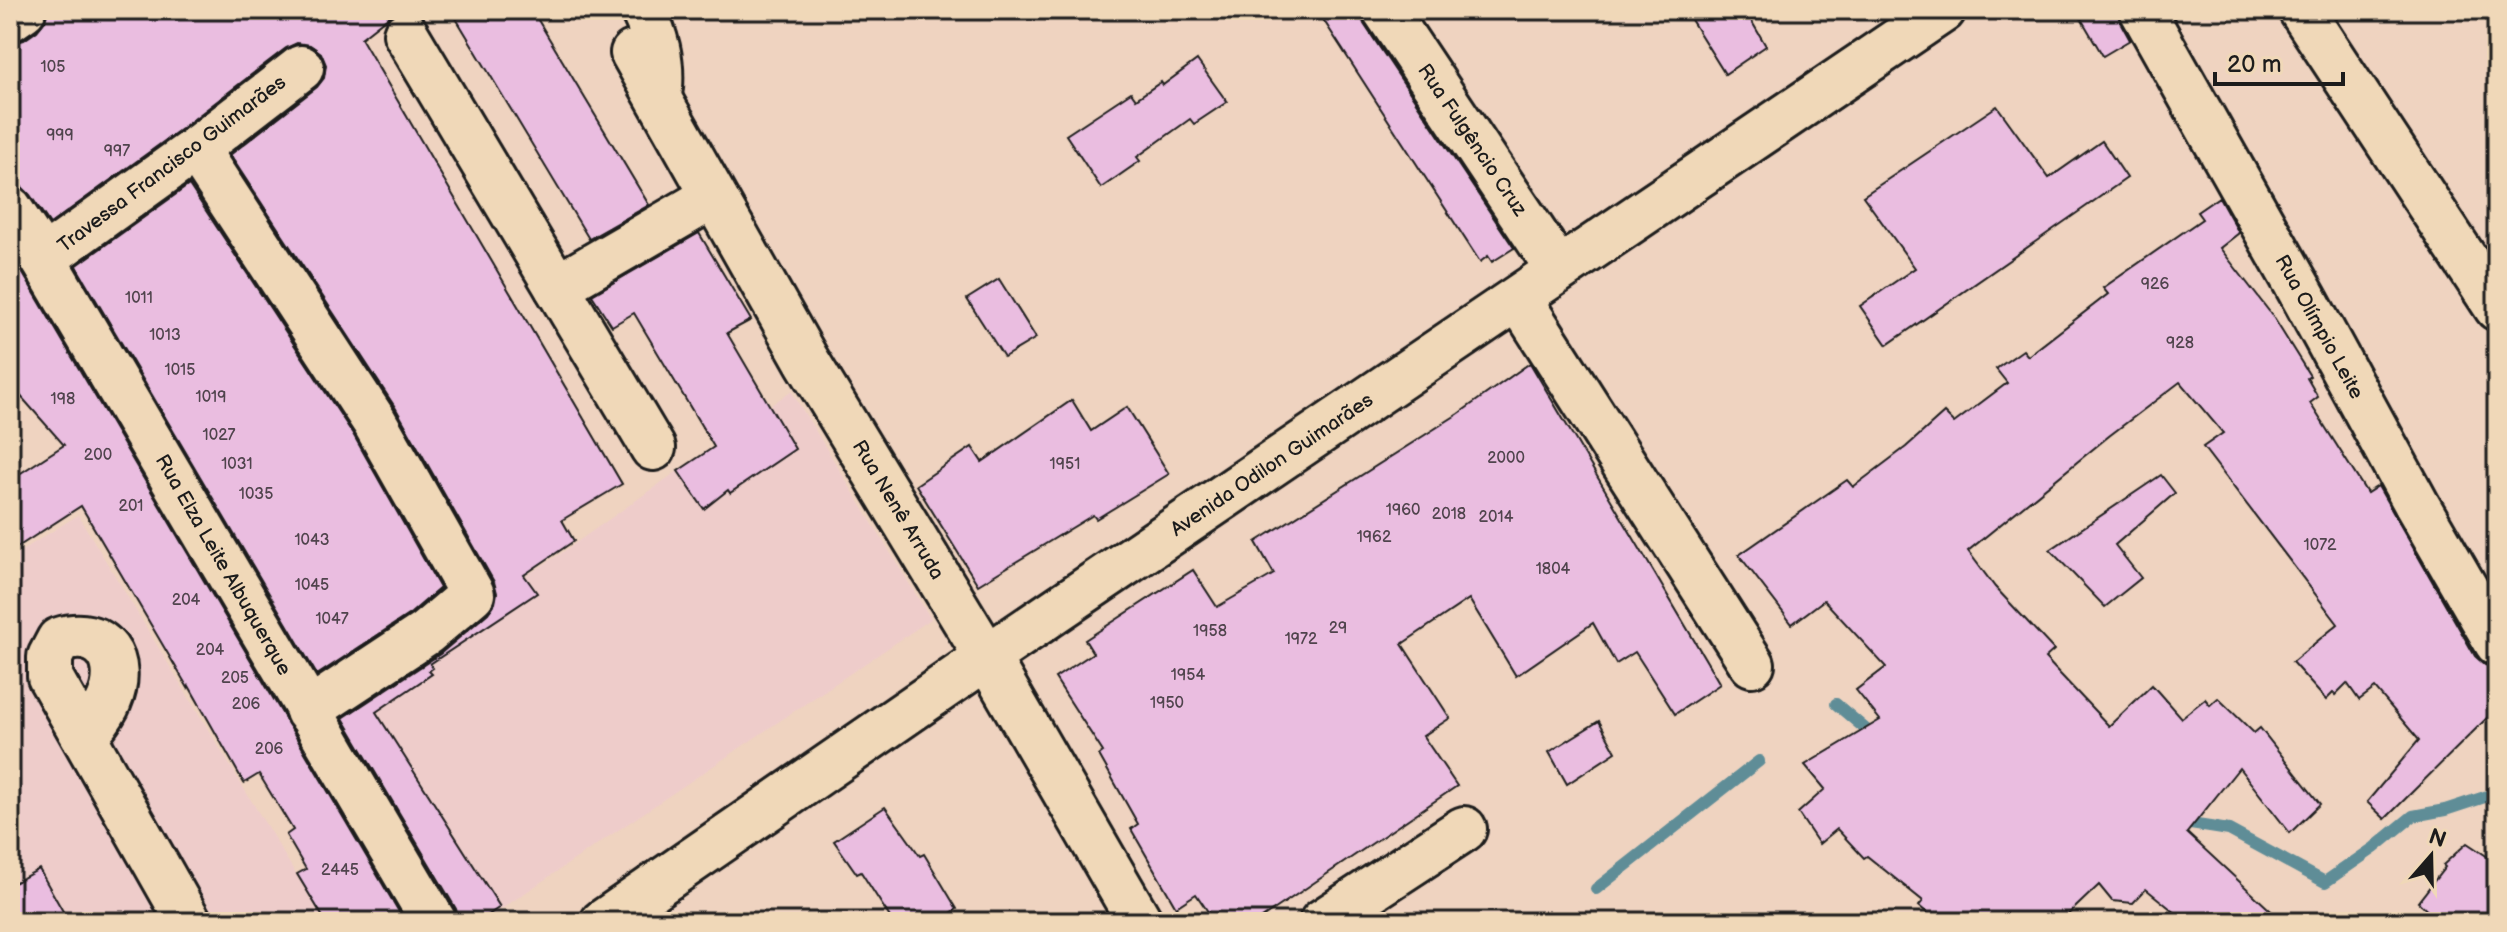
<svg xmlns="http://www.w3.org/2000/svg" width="2507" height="932" font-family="'Balsamiq Sans',sans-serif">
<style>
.built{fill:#eeccca}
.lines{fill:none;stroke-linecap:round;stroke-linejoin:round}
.stream{stroke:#5f8d97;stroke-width:12}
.building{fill:#eabde0;stroke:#1c1c1c;stroke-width:2}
.minor-casing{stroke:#1c1c1c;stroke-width:50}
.minor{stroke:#f0d8b8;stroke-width:44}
.labels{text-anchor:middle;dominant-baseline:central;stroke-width:8;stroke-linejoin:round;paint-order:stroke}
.number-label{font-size:16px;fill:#50444d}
.street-label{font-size:20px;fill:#1c1c1c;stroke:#f0d8b8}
</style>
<rect width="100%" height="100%" fill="#efd3c0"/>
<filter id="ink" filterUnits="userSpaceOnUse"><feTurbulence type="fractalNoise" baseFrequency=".0125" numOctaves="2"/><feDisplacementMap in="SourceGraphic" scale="16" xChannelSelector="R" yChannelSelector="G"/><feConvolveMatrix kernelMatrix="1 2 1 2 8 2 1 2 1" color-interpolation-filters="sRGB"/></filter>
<g filter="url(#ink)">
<g class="built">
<path d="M791 391 931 619 482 922H460L319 709 560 554Z"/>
<path d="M78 515 325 922H10V558Z"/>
</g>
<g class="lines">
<g class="stream">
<path d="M1836 704 1876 738"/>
<path d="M2178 822 2229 830 2325 882 2374 848 2413 816 2445 810 2497 793"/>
<path d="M1596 889 1759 761"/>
</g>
</g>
<g class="building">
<path d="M48 10H401L393 13 361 38 622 484 562 520 574 541 524 575 537 593 430 664 433 668 429 671 432 674 376 712 500 907 478 922H459L456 909 343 718 440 654 488 613 495 603 497 593 494 582 395 407 230 155 317 87 324 78 326 65 321 53 310 45 297 43 286 48 181 129 50 224 30 195 22 187 10 184V44L24 40 37 31 45 21Z"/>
<path d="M451 10H532L649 205 589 239Z"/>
<path d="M1317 10H1360L1364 24 1514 248 1492 262 1488 256 1480 262Z"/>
<path d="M1685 10H1745L1766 46 1725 74Z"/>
<path d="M2076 10H2117L2120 22 2130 40 2103 56Z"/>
<path d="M1197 60 1227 102 1194 124 1190 119 1137 157 1140 161 1101 188 1066 135 1131 92 1136 99 1161 82 1163 85Z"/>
<path d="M1997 106 2049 178 2102 141 2127 178 1887 345 1860 306 1915 268 1863 196Z"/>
<path d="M189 185 353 434 440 588 411 613 317 675 76 266Z"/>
<path d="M2219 197 2239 233 2220 248 2272 315 2310 376 2307 378 2318 397 2310 403 2367 493 2378 486 2475 656 2485 665 2497 668V708L2385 819 2367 802 2419 740 2375 688 2359 700 2347 683 2335 695 2333 693 2326 700 2292 662 2338 624 2203 447 2223 433 2180 382 2109 436 1968 551 1995 587 2054 650 2045 658 2109 726 2152 685 2181 718 2205 699 2210 705 2218 698 2254 733 2260 728 2320 804 2290 833 2239 768 2187 833 2283 922H2187L2146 889 2133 903 2112 901 2099 885 2060 922H1938L1919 906 1923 901 1867 856 1864 858 1837 829 1819 844 1798 813 1825 789 1805 765 1880 720 1856 690 1886 667 1824 600 1792 624 1739 555 1847 480 1853 487 1906 447 1944 413 1954 423 2007 383 1996 369 2023 350 2028 356 2108 294 2103 288 2202 219 2197 212Z"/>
<path d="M699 233 751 320 727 333 795 449 730 493 728 490 704 509 678 471 714 447 634 313 612 326 592 295Z"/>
<path d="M10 254 22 272 405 922H326L297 874 306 869 286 835 293 830 259 774 244 783 189 686 188 688 81 506 10 552V480L64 445 10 384Z"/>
<path d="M999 279 1036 338 1004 357 967 299Z"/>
<path d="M1530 363 1720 684 1675 714 1635 652 1616 664 1593 623 1516 676 1469 599 1402 644 1450 718 1423 736 1457 786 1256 922H1215L1196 894 1176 907 1131 829 1138 824 1099 755 1103 752 1055 678 1093 653 1085 640 1193 570 1217 607 1274 574 1256 542 1458 414Z"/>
<path d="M1072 400 1091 431 1127 407 1169 474 1096 519 1093 515 978 585 916 485 972 447 982 462Z"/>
<path d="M2161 475 2175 493 2115 545 2141 578 2105 607 2050 550Z"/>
<path d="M1599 721 1616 752 1567 784 1549 752Z"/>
<path d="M885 807 920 856 924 854 957 909 937 922H893L861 872 857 874 834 841Z"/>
<path d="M2467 843 2497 863V922H2439L2418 902 2445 867 2443 865Z"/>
<path d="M39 869 69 922H10V885Z"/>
</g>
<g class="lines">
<defs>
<g id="minor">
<path d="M643 10C656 37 662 58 660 88"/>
<path d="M1385 10 1558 269"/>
<path d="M2142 10 2306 301 2417 505 2497 643"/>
<path d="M2301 10 2497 308"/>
<path d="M10 19 23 10"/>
<path d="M406 34 653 448"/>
<path d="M633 53 807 361 987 657 1140 922"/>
<path d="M196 149 374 421 472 594 426 633 308 711"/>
<path d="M10 209 43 259 434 922"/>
<path d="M43 259 196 149 301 68"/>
<path d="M557 287 712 197"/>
<path d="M1519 299 1752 664"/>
<path d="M85 737C93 726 104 714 109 701 126 661 104 626 59 640L50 657V677L189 922"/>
<path d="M603 922 987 657 1943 10"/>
<path d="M1322 922 1464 829"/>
</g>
</defs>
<use href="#minor" class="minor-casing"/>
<use href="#minor" class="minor"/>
</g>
</g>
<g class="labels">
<g class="number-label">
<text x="53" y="67">105</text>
<text x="60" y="135">999</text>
<text x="117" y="151">997</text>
<text x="2155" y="284">926</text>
<text x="139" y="298">1011</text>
<text x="165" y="335">1013</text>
<text x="2180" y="343">928</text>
<text x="180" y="370">1015</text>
<text x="211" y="397">1019</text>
<text x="63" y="399">198</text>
<text x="219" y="435">1027</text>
<text x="98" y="455">200</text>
<text x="1506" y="458">2000</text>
<text x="237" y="464">1031</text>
<text x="1065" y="464">1951</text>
<text x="256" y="494">1035</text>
<text x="131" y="506">201</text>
<text x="1403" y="510">1960</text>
<text x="1449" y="514">2018</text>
<text x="1496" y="517">2014</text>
<text x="1374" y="537">1962</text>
<text x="312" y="540">1043</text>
<text x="2320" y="545">1072</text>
<text x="1553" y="569">1804</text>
<text x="312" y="585">1045</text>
<text x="186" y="600">204</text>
<text x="332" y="619">1047</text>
<text x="1338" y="628">29</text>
<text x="1210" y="631">1958</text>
<text x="1301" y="639">1972</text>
<text x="210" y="650">204</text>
<text x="1188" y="675">1954</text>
<text x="235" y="678">205</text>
<text x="1167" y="703">1950</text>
<text x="246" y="704">206</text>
<text x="269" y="749">206</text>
<text x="340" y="870">2445</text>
</g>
<g class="street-label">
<text transform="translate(1472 140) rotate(56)">Rua Fulgêncio Cruz</text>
<text transform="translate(172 164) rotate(-37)">Travessa Francisco Guimarães</text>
<text transform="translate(2319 327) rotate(61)">Rua Olímpio Leite</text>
<text transform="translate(1272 465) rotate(-34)">Avenida Odilon Guimarães</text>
<text transform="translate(898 510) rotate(59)">Rua Nenê Arruda</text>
<text transform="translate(223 565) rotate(60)">Rua Elza Leite Albuquerque</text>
</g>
</g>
<rect width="2507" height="932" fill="none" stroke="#f0d8b8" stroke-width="40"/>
<rect x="20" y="20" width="2467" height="892" fill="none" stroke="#1c1c1c" stroke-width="3" filter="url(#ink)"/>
<g transform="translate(2431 856) rotate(20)" stroke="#f0d8b8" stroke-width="6" paint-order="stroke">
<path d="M0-6L14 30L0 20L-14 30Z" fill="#1c1c1c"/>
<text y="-12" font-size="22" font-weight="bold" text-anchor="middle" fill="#1c1c1c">N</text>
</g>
<path d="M2215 72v12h128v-12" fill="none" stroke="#1c1c1c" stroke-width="4"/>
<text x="2227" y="72" font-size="24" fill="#1c1c1c" stroke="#f0d8b8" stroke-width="6" paint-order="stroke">20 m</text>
</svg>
